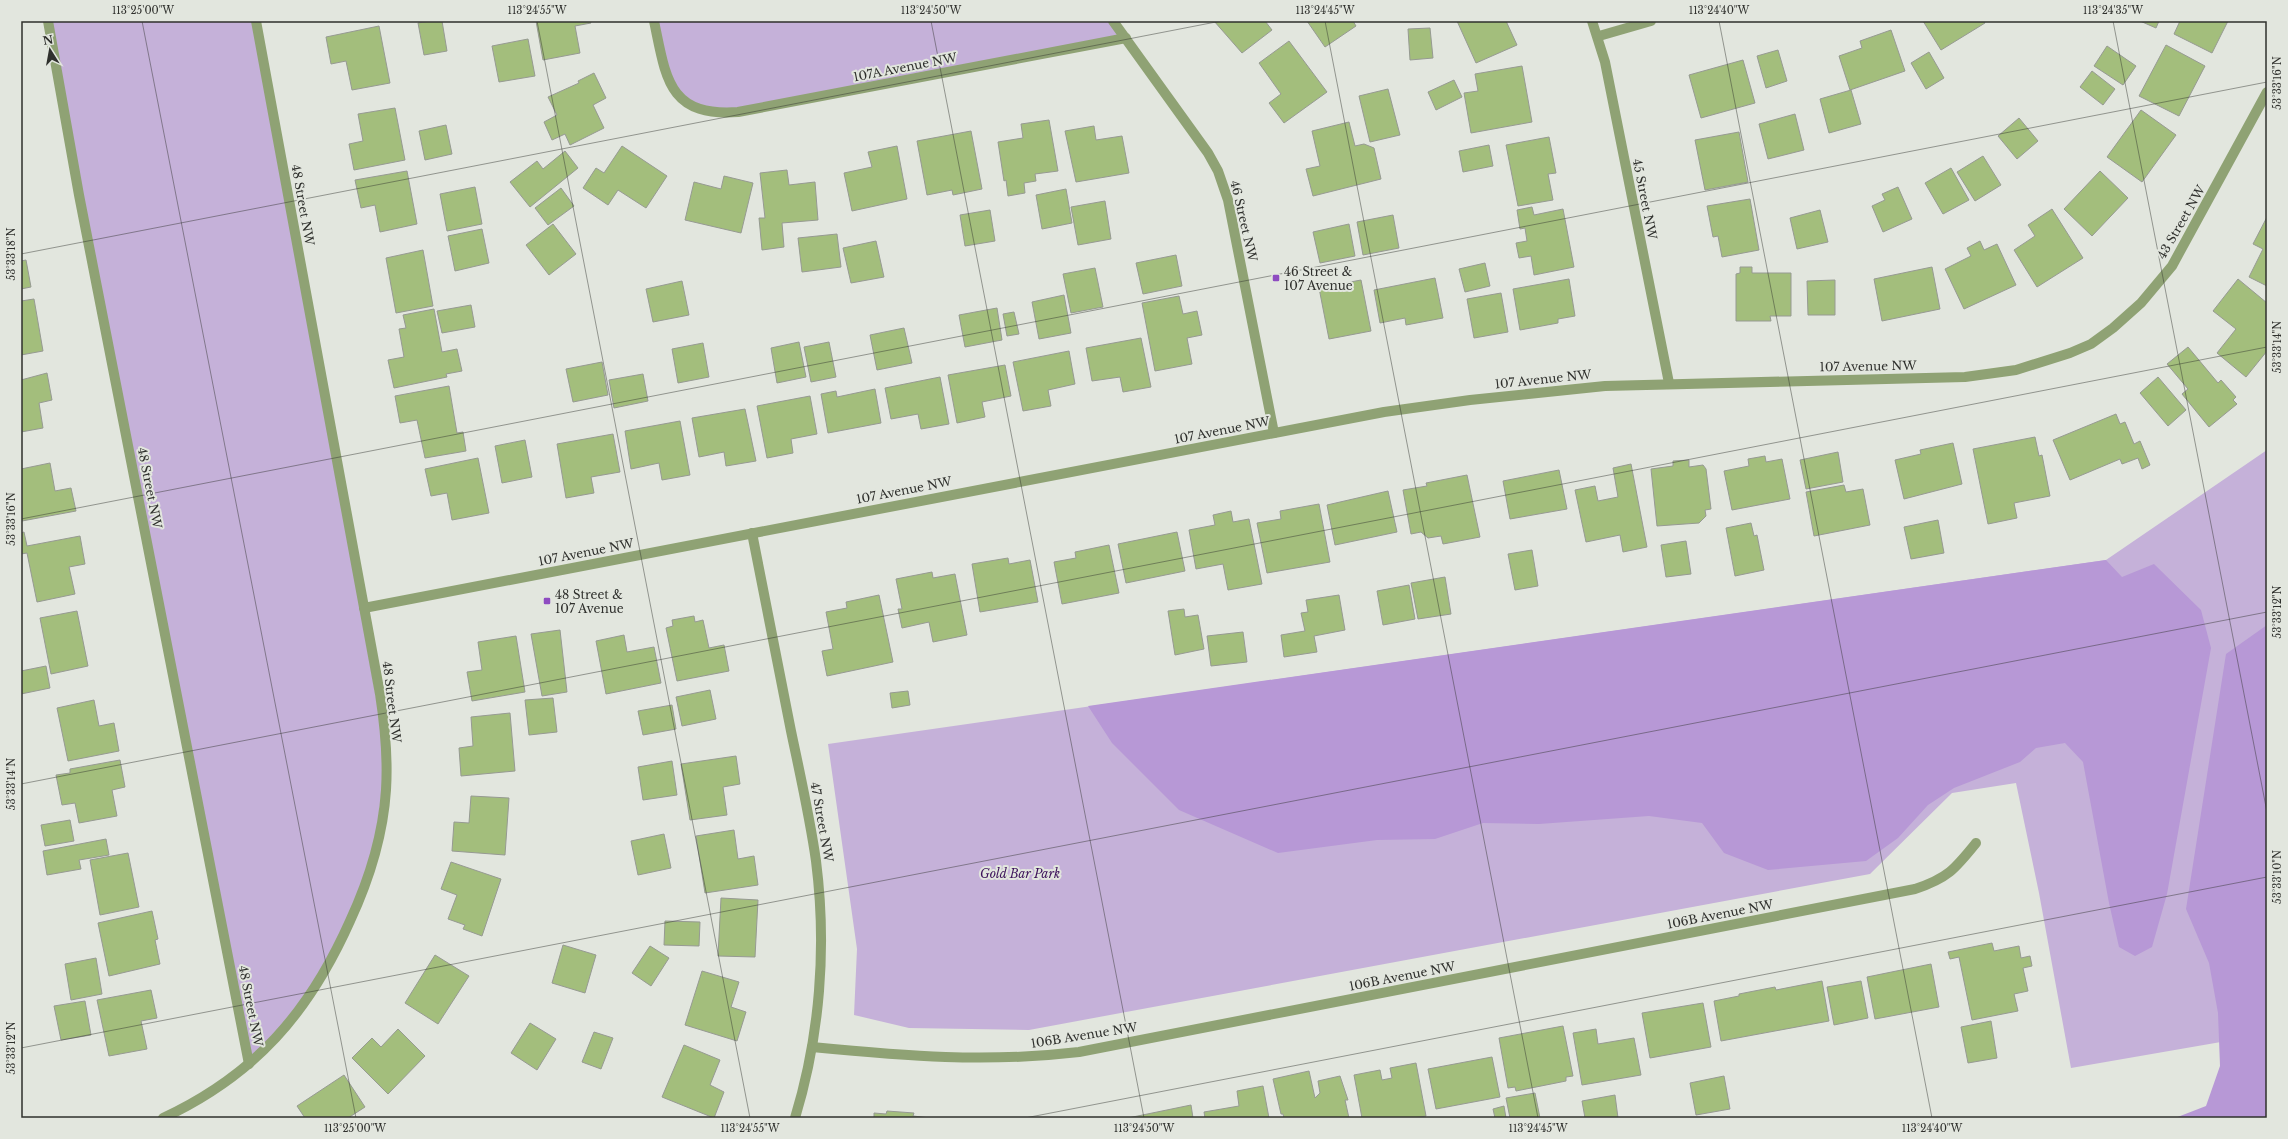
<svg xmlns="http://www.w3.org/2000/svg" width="2288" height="1139" font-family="'Libre Baskerville',serif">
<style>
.green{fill:#c5b1d9}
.forest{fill:#b798d6}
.building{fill:#a3be7c;stroke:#969a92}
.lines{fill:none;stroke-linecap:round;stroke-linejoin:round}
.minor{stroke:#8fa274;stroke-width:10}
.ticks{fill:none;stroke:#2f302d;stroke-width:1;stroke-opacity:0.45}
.poi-dot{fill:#8e4cc1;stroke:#e2e6de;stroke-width:1.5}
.labels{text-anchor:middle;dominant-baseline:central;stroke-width:4;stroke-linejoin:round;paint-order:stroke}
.street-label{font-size:12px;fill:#2f302d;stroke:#e2e6de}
.poi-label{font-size:12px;fill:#2f302d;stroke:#e2e6de;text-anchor:start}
.park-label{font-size:12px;font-style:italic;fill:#3c115a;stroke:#e2e6de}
.neatline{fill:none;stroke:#2f302d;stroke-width:1.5}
.ticks-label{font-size:10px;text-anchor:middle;fill:#2f302d}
</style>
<rect width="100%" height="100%" fill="#e2e6de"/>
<g class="green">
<path d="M48 21H256L386 754 373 863 327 971 249 1064Z"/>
<path d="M654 21H1113L1126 38 718 113 678 95Z"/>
<path d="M2267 450V1034L2071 1068 2039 893 2016 783 1952 793 1870 874 1029 1030 909 1028 854 1015 857 949 828 744 2106 560Z"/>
</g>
<g class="forest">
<path d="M2106 560 2122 577 2154 564 2201 610 2211 648 2167 894 2152 947 2135 956 2119 947 2109 903 2083 762 2065 743 2036 748 2020 762 1954 788 1928 805 1898 838 1866 861 1768 870 1724 853 1702 823 1649 816 1539 824 1483 823 1435 839 1377 840 1278 853 1179 810 1112 743 1088 706Z"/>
<path d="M2267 625V1118H2175L2206 1106 2220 1066 2218 1013 2209 963 2186 909 2226 654Z"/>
</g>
<g class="building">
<path d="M430 21H442L447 51 424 55 418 23Z"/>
<path d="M536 21H590L591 23 575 26 580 53 543 60Z"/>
<path d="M1214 21H1265L1272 30 1242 53Z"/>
<path d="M1307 21H1353L1356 26 1325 47Z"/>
<path d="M1457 21H1506L1517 45 1476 63Z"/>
<path d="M1923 21H1984L1985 23 1941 50Z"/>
<path d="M2140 21H2159L2156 28Z"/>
<path d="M2180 21H2228L2212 53 2174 34Z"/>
<path d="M379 26 390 83 352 90 346 61 331 64 326 37Z"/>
<path d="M1430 28 1433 58 1410 60 1408 29Z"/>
<path d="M1891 30 1905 71 1850 90 1839 56 1862 48 1860 41Z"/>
<path d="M528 39 535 76 499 82 492 46Z"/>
<path d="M1289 41 1327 92 1284 123 1269 103 1281 94 1259 63Z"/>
<path d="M2166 45 2205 66 2179 116 2139 96Z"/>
<path d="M2107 46 2136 66 2123 85 2094 66Z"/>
<path d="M1778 50 1787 81 1766 88 1757 56Z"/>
<path d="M1929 52 1944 78 1926 89 1911 63Z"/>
<path d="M1743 60 1755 103 1701 118 1689 75Z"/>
<path d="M1522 66 1532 122 1471 133 1464 93 1478 91 1475 74Z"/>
<path d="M2092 71 2115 89 2103 105 2080 87Z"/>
<path d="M594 73 606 98 593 105 604 128 570 145 565 134 552 140 544 122 557 115 548 97 579 83 578 81Z"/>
<path d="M1454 80 1462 97 1436 110 1428 92Z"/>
<path d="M1388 89 1400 135 1370 142 1359 96Z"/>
<path d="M1851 90 1861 124 1829 133 1820 99Z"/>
<path d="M395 108 405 160 354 170 349 144 363 141 358 114Z"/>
<path d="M2141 110 2176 135 2142 182 2107 157Z"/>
<path d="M1795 114 1804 150 1768 159 1759 124Z"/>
<path d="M2019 118 2038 141 2017 159 1998 136Z"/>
<path d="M1049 120 1058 171 1035 174 1036 181 1024 183 1025 193 1008 196 1006 180 1004 181 998 142 1023 138 1021 124Z"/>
<path d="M1349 122 1355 146 1364 144 1374 148 1381 179 1313 196 1306 169 1320 166 1312 131Z"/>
<path d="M446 125 452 154 425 160 419 131Z"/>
<path d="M1094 126 1096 140 1122 136 1129 173 1076 182 1065 131Z"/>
<path d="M971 131 982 189 953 195 952 190 927 195 917 141Z"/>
<path d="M1739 132 1748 182 1705 190 1695 140Z"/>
<path d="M1549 137 1556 173 1548 174 1553 200 1518 206 1506 145Z"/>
<path d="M1489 145 1493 166 1463 172 1459 151Z"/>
<path d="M622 146 667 176 646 208 618 190 608 205 583 188 596 168 604 173Z"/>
<path d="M897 146 907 199 852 211 844 173 872 167 868 152Z"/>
<path d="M565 151 578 168 530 207 510 182 537 161 543 169Z"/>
<path d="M1983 156 2001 185 1975 201 1957 172Z"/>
<path d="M1951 168 1969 200 1943 214 1925 183Z"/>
<path d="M787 170 789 185 815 182 818 220 782 223 784 247 762 250 759 218H765L760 173Z"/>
<path d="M407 171 417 224 380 232 375 205 361 208 355 180Z"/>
<path d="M2100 171 2128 198 2092 236 2064 209Z"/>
<path d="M724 176 753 183 741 233 685 220 694 182 721 189Z"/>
<path d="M475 187 482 224 447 231 440 194Z"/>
<path d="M1898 187 1912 219 1883 232 1872 206 1885 200 1882 194Z"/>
<path d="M561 188 574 206 548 225 535 208Z"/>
<path d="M1066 189 1072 223 1042 229 1036 195Z"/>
<path d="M1750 199 1759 250 1722 257 1718 236 1713 237 1707 206Z"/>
<path d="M1105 201 1111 239 1078 245 1071 207Z"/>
<path d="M1532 207 1534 215 1563 209 1574 267 1534 275 1531 256 1519 258 1516 243 1527 241 1525 228 1520 229 1517 210Z"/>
<path d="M2052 209 2083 258 2037 287 2014 250 2035 236 2028 225Z"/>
<path d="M990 210 995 241 965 246 960 215Z"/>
<path d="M1820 210 1828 242 1797 249 1790 218Z"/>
<path d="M1393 215 1399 248 1363 255 1357 222Z"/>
<path d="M2267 217V286L2249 277 2263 249 2253 244Z"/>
<path d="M553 224 576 254 549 275 526 245Z"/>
<path d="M1349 224 1355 256 1320 263 1313 232Z"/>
<path d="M482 229 489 263 455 271 448 236Z"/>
<path d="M837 234 841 267 802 272 798 238Z"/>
<path d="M876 241 884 277 851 283 843 248Z"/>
<path d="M1980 241 1984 250 1997 244 2016 285 1964 309 1945 269 1971 256 1967 248Z"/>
<path d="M423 250 433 306 396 313 386 258Z"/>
<path d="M1176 255 1182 286 1143 294 1136 263Z"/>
<path d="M26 260 31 287 21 289V261Z"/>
<path d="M1485 263 1490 286 1465 292 1459 269Z"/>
<path d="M1740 267H1752V273H1791V316H1770L1771 321H1736V274L1740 273Z"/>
<path d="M1932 267 1940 309 1882 321 1874 279Z"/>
<path d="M1095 268 1103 307 1071 313 1063 274Z"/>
<path d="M1435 278 1443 318 1406 325 1405 318 1380 323 1374 290Z"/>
<path d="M1569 279 1575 316 1558 319V323L1520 330 1513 289Z"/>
<path d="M2238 279 2267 303V351L2246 377 2217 353 2236 329 2213 311Z"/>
<path d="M1361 280 1371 331 1329 339 1319 288Z"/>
<path d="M1835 280V315H1808L1807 281Z"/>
<path d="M682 281 689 315 653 322 646 289Z"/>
<path d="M1501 293 1508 332 1474 338 1467 299Z"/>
<path d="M1064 295 1071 333 1039 339 1032 302Z"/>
<path d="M1179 296 1183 314 1197 311 1202 335 1187 338 1192 364 1155 371 1142 303Z"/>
<path d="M34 299 43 351 21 355V301Z"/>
<path d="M471 305 475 327 442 333 437 311Z"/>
<path d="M997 308 1002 340 965 347 959 315Z"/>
<path d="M434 309 442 352 457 349 462 371 446 374 447 377 394 388 388 360 404 357 399 329 406 328 403 315Z"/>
<path d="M1014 312 1019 334 1007 336 1003 314Z"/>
<path d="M904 328 912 363 877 370 870 335Z"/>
<path d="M1141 338 1151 387 1123 392 1120 377 1092 381 1086 348Z"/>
<path d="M799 342 806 377 777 383 771 348Z"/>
<path d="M829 342 836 377 811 382 804 347Z"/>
<path d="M703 343 709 377 678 383 672 349Z"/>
<path d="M2188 347 2218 383 2221 380 2236 397 2233 400 2237 404 2209 427 2182 394 2188 389 2167 364Z"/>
<path d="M1069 351 1075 384 1048 390 1051 406 1023 411 1013 362Z"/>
<path d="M602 362 608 395 573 402 566 369Z"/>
<path d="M1005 365 1011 396 982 402 985 417 957 423 948 375Z"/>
<path d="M47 373 52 400 39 403 43 428 21 432V380Z"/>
<path d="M643 374 648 401 614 408 609 380Z"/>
<path d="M940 377 949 424 921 429 918 414 891 419 885 388Z"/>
<path d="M2158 377 2186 410 2168 426 2140 393Z"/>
<path d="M449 386 457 433 463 432 466 451 425 458 417 420 400 423 395 396Z"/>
<path d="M875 389 881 423 828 433 821 394 836 391 837 397Z"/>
<path d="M810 396 817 434 791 439 793 453 767 458 757 406Z"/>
<path d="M745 409 756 461 726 466 724 452 699 457 692 418Z"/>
<path d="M2116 414 2120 424 2125 422 2134 444 2140 441 2150 465 2142 469 2138 458 2122 464 2120 459 2070 480 2053 440Z"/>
<path d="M680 421 690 475 662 480 659 463 631 469 625 431Z"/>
<path d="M613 434 620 472 591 477 594 493 566 498 557 444Z"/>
<path d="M2035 437 2039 456 2042 455 2050 496 2014 503 2017 518 1988 524 1973 449Z"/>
<path d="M525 440 532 477 502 483 495 446Z"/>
<path d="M1953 443 1962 484 1904 499 1895 460 1921 454 1920 450Z"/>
<path d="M1838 452 1843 482 1806 489 1800 460Z"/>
<path d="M1765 456 1766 462 1782 459 1790 499 1732 510 1724 471 1749 466 1748 459Z"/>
<path d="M478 458 489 513 452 520 447 493 431 496 425 469Z"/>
<path d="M1689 460V467L1703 465 1706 469 1711 509 1705 510 1706 516 1699 523 1657 526 1651 469 1673 466V461Z"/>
<path d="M50 463 55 491 71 488 76 511 22 521 21 469Z"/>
<path d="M1631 464 1647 547 1623 552 1620 535 1586 542 1575 490 1595 486 1598 501 1618 497 1613 468Z"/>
<path d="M1559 470 1567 509 1510 519 1503 481Z"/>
<path d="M1467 475 1480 537 1443 544 1441 536 1428 538 1421 532 1411 534 1403 490 1427 486 1426 483Z"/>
<path d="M1844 485 1846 492 1863 489 1870 525 1814 536 1806 492Z"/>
<path d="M1388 491 1397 532 1335 545 1327 505Z"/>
<path d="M1319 504 1330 562 1267 573 1257 523 1281 519 1280 511Z"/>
<path d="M1231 511 1233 522 1249 519 1262 584 1228 590 1223 564 1196 569 1189 530 1215 525 1213 515Z"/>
<path d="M1938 520 1944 553 1911 559 1904 527Z"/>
<path d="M1751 523 1754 536 1757 535 1764 570 1735 576 1726 528Z"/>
<path d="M24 532 27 546 80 536 85 564 69 567 75 594 37 602 27 553 21 554V533Z"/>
<path d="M1177 532 1185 571 1126 583 1118 544Z"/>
<path d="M1686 541 1691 574 1666 577 1661 545Z"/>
<path d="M1109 545 1119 593 1062 604 1054 562 1076 558 1075 552Z"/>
<path d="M1532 550 1538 586 1515 590 1508 554Z"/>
<path d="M1008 558 1009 564 1030 560 1038 602 980 612 972 564Z"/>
<path d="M932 572 933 578 955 574 967 635 933 642 929 622 902 628 898 609H902L896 579Z"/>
<path d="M1445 577 1451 614 1418 619 1411 583Z"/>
<path d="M1409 585 1415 619 1383 625 1377 591Z"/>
<path d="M879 595 893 662 827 676 822 651 833 649 826 612 847 608 846 602Z"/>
<path d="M1339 595 1345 630 1314 636 1317 652 1284 657 1281 635 1305 631 1301 613 1308 612 1306 600Z"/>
<path d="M1184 609 1185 617 1198 615 1204 649 1175 655 1168 611Z"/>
<path d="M77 611 88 666 51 674 40 618Z"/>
<path d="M694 616 695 622 703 620 709 648 724 645 729 671 677 681 666 628 673 626 672 620Z"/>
<path d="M560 630 567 692 542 696 531 634Z"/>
<path d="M1243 632 1247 662 1211 666 1207 636Z"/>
<path d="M624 635 627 652 654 647 661 683 606 694 596 641Z"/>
<path d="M516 636 525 692 472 701 467 672 482 670 478 642Z"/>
<path d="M46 666 50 688 21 694V671Z"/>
<path d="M710 690 716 719 682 726 676 697Z"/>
<path d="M908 691 910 705 892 708 890 693Z"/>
<path d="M553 698 557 732 529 735 525 700Z"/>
<path d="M94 700 99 726 114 723 119 751 68 761 57 708Z"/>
<path d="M672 705 676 729 643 735 638 711Z"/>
<path d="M510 713 515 771 461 776 459 748 473 746 471 717Z"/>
<path d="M736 756 740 784 723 787 727 815 690 820 681 764Z"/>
<path d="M120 760 125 787 112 790 117 816 79 823 75 803 62 805 56 775 70 773V769Z"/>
<path d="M672 761 677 795 643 800 638 767Z"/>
<path d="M471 796 509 798 505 855 452 851 454 822 469 823Z"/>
<path d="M70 820 74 841 45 846 41 825Z"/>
<path d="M734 830 738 859 754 856 758 885 705 893 696 836Z"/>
<path d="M664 834 671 868 638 875 631 841Z"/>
<path d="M106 839 109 855 79 860 81 869 47 875 43 851Z"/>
<path d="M128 853 139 907 100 915 90 860Z"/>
<path d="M451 862 501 879 482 936 463 929 465 925 448 919 457 895 441 889Z"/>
<path d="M721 898 758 900 755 957 718 956Z"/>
<path d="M152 911 158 939 155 940 160 964 109 976 98 923Z"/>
<path d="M665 921 700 922 699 946 664 945Z"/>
<path d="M1992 943 1994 951 2019 946 2021 958 2030 956 2032 966 2023 968 2028 991 2014 994 2018 1011 1972 1020 1959 957 1950 959 1948 952Z"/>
<path d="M563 945 596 955 585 993 552 983Z"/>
<path d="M650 946 669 958 651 986 632 973Z"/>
<path d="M435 955 469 976 438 1024 405 1003Z"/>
<path d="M96 958 102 994 71 1000 65 964Z"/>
<path d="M1931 964 1939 1007 1875 1019 1867 977Z"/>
<path d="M702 971 739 982 731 1007 746 1012 737 1041 685 1025Z"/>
<path d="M1822 981 1829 1021 1721 1041 1714 1001 1739 996V994L1775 987 1776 990Z"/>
<path d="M1861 981 1868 1018 1834 1025 1827 987Z"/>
<path d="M151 990 157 1018 141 1021 147 1049 109 1056 97 1000Z"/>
<path d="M85 1001 91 1035 61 1040 54 1006Z"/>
<path d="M1703 1003 1711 1047 1650 1058 1642 1013Z"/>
<path d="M1991 1021 1997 1058 1968 1063 1961 1027Z"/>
<path d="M530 1023 556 1039 537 1070 511 1053Z"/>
<path d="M1563 1026 1573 1076 1566 1077V1081L1516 1091 1515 1087 1508 1088 1499 1038Z"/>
<path d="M398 1029 425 1056 388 1094 352 1058 372 1038 381 1047Z"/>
<path d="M1596 1029 1598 1044 1634 1038 1641 1075 1582 1085 1573 1033Z"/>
<path d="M594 1032 613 1038 601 1069 582 1062Z"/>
<path d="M684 1045 720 1060 710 1085 724 1092 714 1118 662 1097Z"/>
<path d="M1492 1057 1500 1097 1436 1109 1428 1069Z"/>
<path d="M1416 1063 1426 1116 1414 1118H1362L1354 1075 1380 1070 1382 1080 1392 1078 1390 1068Z"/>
<path d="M1309 1071 1315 1098 1320 1093 1318 1081 1340 1076 1348 1100H1345L1349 1118H1284L1283 1114H1281L1273 1079Z"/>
<path d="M344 1075 365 1107 348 1118H305L297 1106Z"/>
<path d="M1724 1076 1730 1109 1696 1115 1690 1083Z"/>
<path d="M1263 1086 1269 1118H1205L1204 1112 1239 1106 1237 1091Z"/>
<path d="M1535 1093 1540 1118H1510L1506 1098Z"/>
<path d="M1615 1095 1618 1118H1585L1582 1101Z"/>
<path d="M1191 1105 1193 1118H1128Z"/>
<path d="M1504 1106 1506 1118H1495L1493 1109Z"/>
<path d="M887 1111 914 1113 913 1116 930 1118H874V1113L886 1114Z"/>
</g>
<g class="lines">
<g class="minor">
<path d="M48 21 79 195 249 1064"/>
<path d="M654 21C666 78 668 117 738 112L1126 38"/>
<path d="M1113 21 1208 153 1218 171 1228 200 1274 433"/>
<path d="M1592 21 1605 62 1669 383"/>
<path d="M1599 36 1651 21"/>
<path d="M752 533C765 599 778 665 791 731 800 774 810 818 816 861 827 947 820 1036 795 1118"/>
<path d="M364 608 1384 412 1470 400 1605 386 1965 377 2016 370 2070 353 2091 344 2113 328 2141 303 2172 266 2267 92"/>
<path d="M812 1047C905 1056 986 1063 1079 1052L1915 889C1948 878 1955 869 1976 843"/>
<path d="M163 1118C255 1075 309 1013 350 921 369 880 383 836 386 790 388 758 385 726 380 694L256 21"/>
</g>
</g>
<path class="ticks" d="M142 21 356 1118M537 21 750 1118M931 21 1144 1118M1325 21 1538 1118M1719 21 1932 1118M2113 21 2267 812M21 254 1221 21M21 519 2267 82M21 784 2267 347M21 1048 2267 612M1025 1118 2267 877"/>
<g class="poi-dot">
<rect x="1272" y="274" width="8" height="8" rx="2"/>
<rect x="543" y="597" width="8" height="8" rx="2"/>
</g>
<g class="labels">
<g class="street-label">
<text transform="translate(905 67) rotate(-11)">107A Avenue NW</text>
<text transform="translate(1645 199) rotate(79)">45 Street NW</text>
<text transform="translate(303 205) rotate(80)">48 Street NW</text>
<text transform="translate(1244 221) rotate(77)">46 Street NW</text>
<text transform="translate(2181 222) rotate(-60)">43 Street NW</text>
<text transform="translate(1868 366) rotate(-1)">107 Avenue NW</text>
<text transform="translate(1543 379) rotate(-6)">107 Avenue NW</text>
<text transform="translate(1222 430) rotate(-11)">107 Avenue NW</text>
<text transform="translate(150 488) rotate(79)">48 Street NW</text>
<text transform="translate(904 490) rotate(-11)">107 Avenue NW</text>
<text transform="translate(586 552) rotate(-11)">107 Avenue NW</text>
<text transform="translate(392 702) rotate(83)">48 Street NW</text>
<text transform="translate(822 822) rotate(80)">47 Street NW</text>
<text transform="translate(1720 914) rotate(-11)">106B Avenue NW</text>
<text transform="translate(1402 976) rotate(-11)">106B Avenue NW</text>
<text transform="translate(251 1006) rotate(79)">48 Street NW</text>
<text transform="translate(1084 1035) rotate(-9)">106B Avenue NW</text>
</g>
<g class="poi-label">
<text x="1284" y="271">46 Street &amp;<tspan x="1284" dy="14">107 Avenue</tspan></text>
<text x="555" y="594">48 Street &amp;<tspan x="555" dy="14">107 Avenue</tspan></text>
</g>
<g class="park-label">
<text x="1020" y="873">Gold Bar Park</text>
</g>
</g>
<rect width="2288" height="1139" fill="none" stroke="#e2e6de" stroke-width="44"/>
<g transform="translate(50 50) rotate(349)" stroke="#e2e6de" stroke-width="3" paint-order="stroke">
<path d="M0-3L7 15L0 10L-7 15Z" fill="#2f302d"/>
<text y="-6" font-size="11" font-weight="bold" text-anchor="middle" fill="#2f302d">N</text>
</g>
<rect x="22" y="22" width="2244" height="1095" class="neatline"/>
<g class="ticks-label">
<text x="143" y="14">113°25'00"W</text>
<text x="537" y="14">113°24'55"W</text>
<text x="931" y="14">113°24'50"W</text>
<text x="1325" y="14">113°24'45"W</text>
<text x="1719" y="14">113°24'40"W</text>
<text x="2113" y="14">113°24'35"W</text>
<text transform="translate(2277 83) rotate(-90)" y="4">53°33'16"N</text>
<text transform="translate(11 254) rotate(-90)" y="4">53°33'18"N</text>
<text transform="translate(2277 347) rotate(-90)" y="4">53°33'14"N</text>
<text transform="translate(11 519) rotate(-90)" y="4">53°33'16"N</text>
<text transform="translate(2277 612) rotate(-90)" y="4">53°33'12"N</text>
<text transform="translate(11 784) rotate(-90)" y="4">53°33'14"N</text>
<text transform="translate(2277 877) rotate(-90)" y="4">53°33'10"N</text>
<text transform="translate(11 1048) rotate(-90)" y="4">53°33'12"N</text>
<text x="355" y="1132">113°25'00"W</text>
<text x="750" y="1132">113°24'55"W</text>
<text x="1144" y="1132">113°24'50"W</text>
<text x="1538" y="1132">113°24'45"W</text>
<text x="1932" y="1132">113°24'40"W</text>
</g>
</svg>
